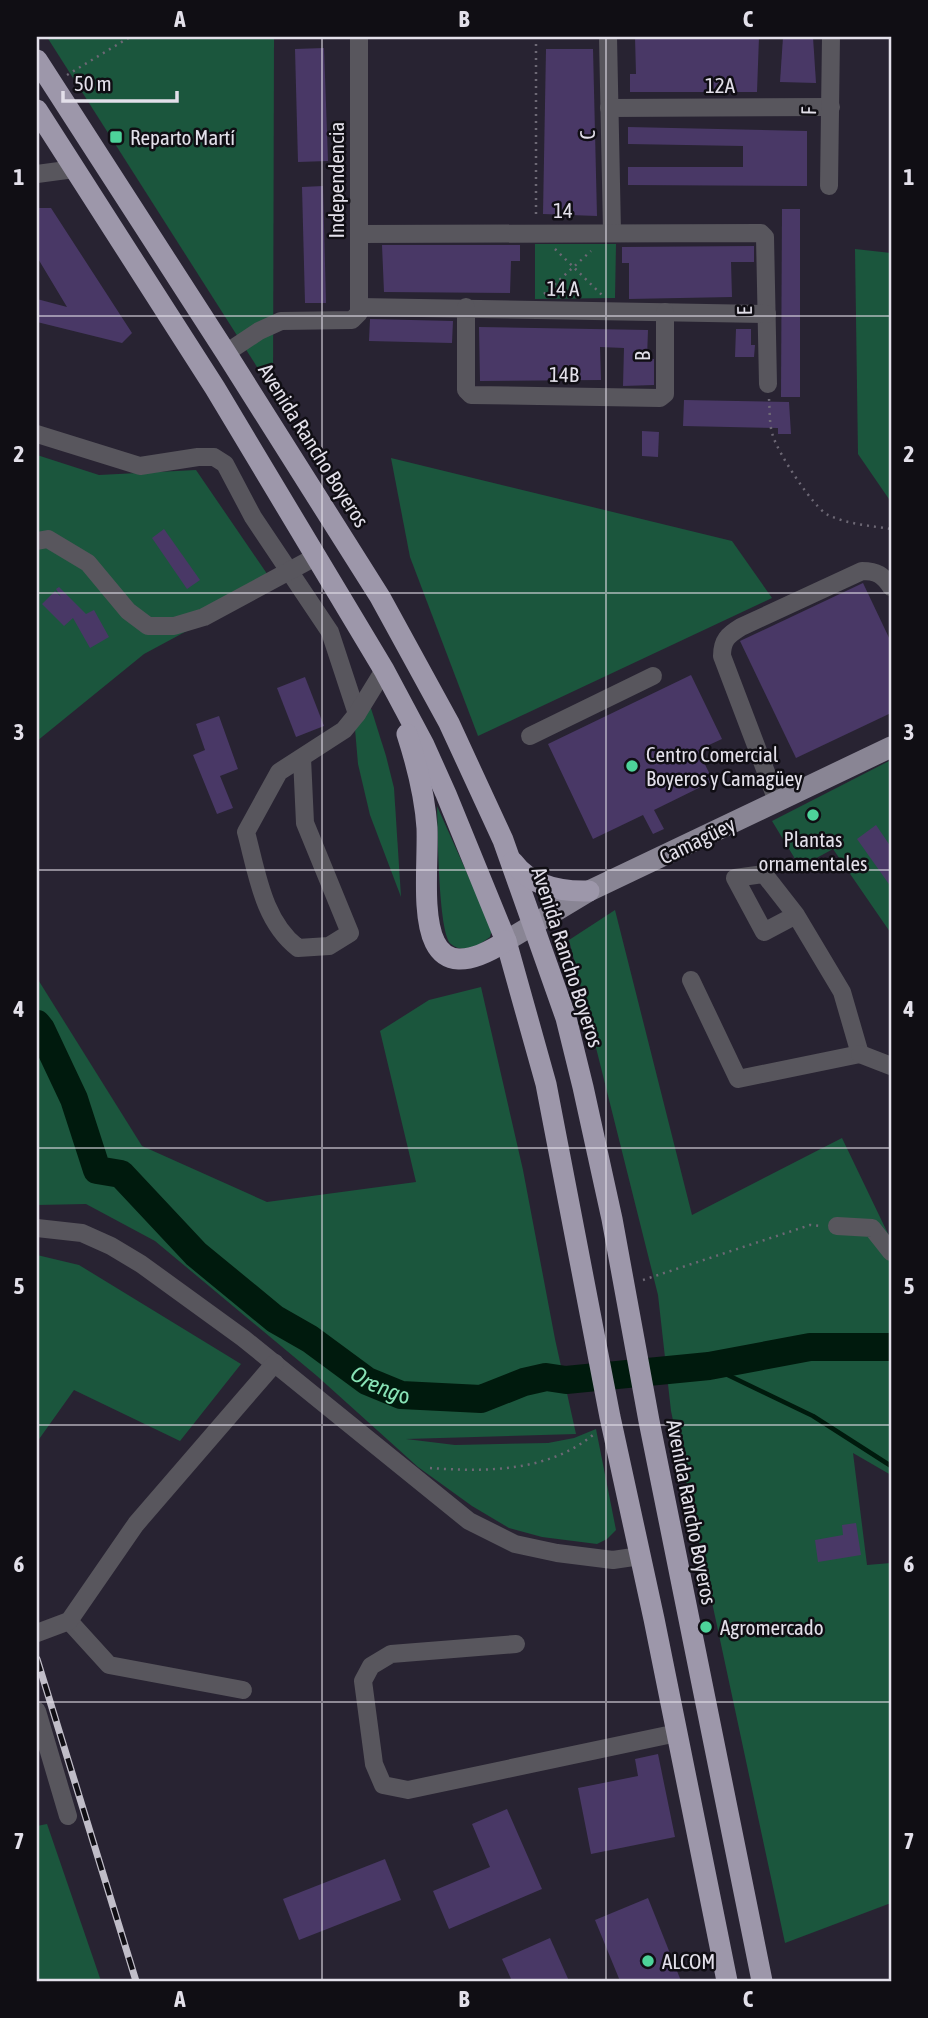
<svg xmlns="http://www.w3.org/2000/svg" width="928" height="2018" font-family="'Asap Condensed',sans-serif">
<style>
.green{fill:#1b563d}
.lines{fill:none;stroke-linecap:round;stroke-linejoin:round}
.stream{stroke:#001a0d;stroke-width:4.5}
.river{stroke:#001a0d;stroke-width:28}
.building{fill:#493866}
.path{stroke:#6d6875;stroke-width:2.5;stroke-dasharray:2 5;stroke-linecap:butt}
.minor{stroke:#58565d;stroke-width:18}
.major{stroke:#898594;stroke-width:21}
.highway{stroke:#9d97aa;stroke-width:21}
.rail-casing{stroke:#c0bdc8;stroke-width:7}
.rail{stroke:#100e14;stroke-width:4.5;stroke-dasharray:13;stroke-linecap:butt}
.grid{fill:none;stroke:#e3e0ea;stroke-width:2;stroke-opacity:0.55}
.poi-dot{fill:#4dd39a;stroke:#100e14;stroke-width:2.5}
.labels{text-anchor:middle;dominant-baseline:central;stroke-width:5;stroke-linejoin:round;paint-order:stroke}
.street-label{font-size:21px;fill:#e3e0ea;stroke:#100e14}
.poi-label{font-size:21px;fill:#e3e0ea;stroke:#100e14;text-anchor:start}
.water-label{font-size:23px;font-style:italic;fill:#88e3b6;stroke:#100e14}
.neatline{fill:none;stroke:#e3e0ea;stroke-width:2.5}
.grid-label{font-size:23px;text-anchor:middle;font-weight:bold;fill:#e3e0ea}
</style>
<rect width="100%" height="100%" fill="#282332"/>
<g class="green">
<path d="M47 37H274L273 392Z"/>
<path d="M535 244H616L615 298 535 299Z"/>
<path d="M855 249 891 253V502L858 454Z"/>
<path d="M37 455 99 475 196 470 274 584 144 654 37 741Z"/>
<path d="M391 458 732 541 772 598 478 736 410 557Z"/>
<path d="M369 702 386 756 394 788 401 897 370 815 358 764 355 729Z"/>
<path d="M891 760V939L890 932 833 849 800 867 772 821Z"/>
<path d="M437 806 492 929 490 937C479 945 464 955 451 944 438 933 438 828 437 806Z"/>
<path d="M615 910 692 1215 842 1138 891 1240V1475L853 1453 867 1565 891 1563V1903L785 1943 671 1411 658 1295 569 940Z"/>
<path d="M37 978 142 1146 267 1202 416 1182 380 1031 429 1000 481 987 523 1170 555 1339 576 1434 406 1439 455 1445 548 1443 574 1438 596 1429 616 1530 607 1539 597 1544 542 1537 509 1528 472 1506 418 1467 317 1376 155 1241 86 1204 37 1205Z"/>
<path d="M37 1255 79 1265 241 1364 180 1441 74 1390 37 1442Z"/>
<path d="M47 1824 101 1981H37V1826Z"/>
</g>
<g class="lines">
<path class="stream" d="M709 1366 813 1416 891 1466"/>
<path class="river" id="s1" d="M37 1024 41 1029 74 1099 97 1170 121 1174 196 1254 275 1319 310 1339 367 1381 401 1395 481 1399 524 1382 546 1377 566 1380 709 1366 810 1347H891"/>
</g>
<g class="building">
<path d="M635 37H759L757 92H630V74H636Z"/>
<path d="M783 37H813L816 83 780 82Z"/>
<path d="M324 48 328 161 298 162 295 49Z"/>
<path d="M546 49H593L597 216 543 214Z"/>
<path d="M628 127 807 131V186L628 185V167H743V146L628 144Z"/>
<path d="M323 186 326 303H305L302 187Z"/>
<path d="M37 208H51L132 333 122 343 37 322V299L67 307 37 257Z"/>
<path d="M782 209H800V397H781Z"/>
<path d="M382 245H520V261H511L510 293 384 292Z"/>
<path d="M754 246V262H731L732 297 629 299V263H622V247Z"/>
<path d="M370 319 453 321 452 343 369 341Z"/>
<path d="M479 327 648 330 647 358 654 359V385L623 386 624 348 600 347 601 380 480 381Z"/>
<path d="M736 329H751V345H755L754 357H735Z"/>
<path d="M684 400 789 402 791 434H778V428L683 426Z"/>
<path d="M642 431 659 432 658 457 642 456Z"/>
<path d="M164 529 200 580 187 589 152 538Z"/>
<path d="M863 583 891 642V713L796 758 740 641Z"/>
<path d="M59 587 86 614 94 610 109 637 90 648 73 618 64 626 42 604 55 591 61 597 56 589Z"/>
<path d="M691 675 722 739 698 750 713 781 654 810 664 829 653 834 643 815 593 839 548 744Z"/>
<path d="M305 677 324 726 296 737 277 688Z"/>
<path d="M219 716 238 769 220 776 233 808 217 814 193 755 205 750 196 724Z"/>
<path d="M876 825 891 847V887L857 839Z"/>
<path d="M856 1523 861 1555 818 1562 815 1540 843 1535 842 1525Z"/>
<path d="M658 1754 675 1837 591 1854 578 1788 638 1776 635 1759Z"/>
<path d="M507 1809 542 1889 449 1929 433 1891 490 1867 472 1824Z"/>
<path d="M385 1859 401 1900 299 1940 283 1899Z"/>
<path d="M648 1898 681 1981H620L595 1920Z"/>
<path d="M550 1938 569 1981H512L502 1959Z"/>
</g>
<g class="lines">
<g class="path">
<path d="M536 37V219"/>
<path d="M67 75 130 37"/>
<path d="M555 249 603 296"/>
<path d="M544 294 591 251"/>
<path d="M769 399C770 411 769 425 773 436 778 453 813 507 828 515 847 524 871 526 891 529"/>
<path d="M643 1280 810 1225 820 1226"/>
<path d="M430 1468C486 1472 549 1472 594 1434"/>
</g>
<g class="minor">
<path d="M608 37 612 232"/>
<path d="M609 108 831 107"/>
<path d="M37 174 74 169"/>
<path d="M829 186 831 37"/>
<path d="M359 234 761 233 765 237 768 384"/>
<path d="M359 307 767 314"/>
<path d="M466 307V390L471 395 660 398 665 394V312"/>
<path d="M226 353 259 331 281 321 352 320 359 313V37"/>
<path d="M37 434 140 466 198 457H214L225 464 253 517 330 632 357 714"/>
<path d="M37 541 48 539 88 563 128 611 148 626H174L204 617 317 556"/>
<path d="M530 736 653 676"/>
<path d="M302 758 305 823 350 933 329 946 298 948C263 921 257 873 246 832L279 772 344 730 357 714 384 670"/>
<path d="M777 801 722 656C722 640 728 635 741 627L862 571C877 571 883 575 891 587"/>
<path d="M691 980 738 1079 860 1054 842 992 796 915 764 874 735 878 764 932 796 915"/>
<path d="M860 1054 891 1066"/>
<path d="M837 1226 872 1228 891 1252"/>
<path d="M37 1228 82 1233 111 1246 141 1264 243 1338 469 1521 515 1544 557 1553 613 1560 640 1556"/>
<path d="M69 1621 109 1665 243 1690"/>
<path d="M37 1633 69 1621 136 1524 275 1363"/>
<path d="M516 1644 391 1654 371 1666 363 1681 374 1764 383 1785 408 1790 677 1733"/>
<path d="M37 1711 68 1816"/>
</g>
<path class="major" d="M506 941 589 891 891 747"/>
<g class="highway">
<path d="M37 60 226 353 380 597 449 723 503 840 566 1018 583 1087 612 1219 649 1421 762 1981"/>
<path d="M37 110 215 388 384 670 424 745 446 794 506 941 546 1084 610 1417 654 1619 727 1981"/>
<path d="M407 734C417 765 425 797 427 828 429 886 408 1004 506 941"/>
<path d="M513 862C531 886 559 892 589 891"/>
</g>
<defs>
<path id="rail" d="M37 1659 136 1981"/>
</defs>
<use href="#rail" class="rail-casing"/>
<use href="#rail" class="rail"/>
</g>
<path class="grid" d="M322 37V1981M606 37V1981M37 316H891M37 593H891M37 870H891M37 1148H891M37 1425H891M37 1702H891"/>
<g class="poi-dot">
<rect x="109" y="130" width="14" height="14" rx="3.5"/>
<circle cx="632" cy="766" r="7"/>
<circle cx="813" cy="815" r="7"/>
<circle cx="706" cy="1627" r="7"/>
<circle cx="648" cy="1961" r="7"/>
</g>
<g class="labels">
<g class="street-label">
<text x="720" y="85">12A</text>
<text transform="translate(808 111) rotate(-89)">F</text>
<text transform="translate(587 135) rotate(-91)">C</text>
<text transform="translate(336 180) rotate(-90)">Independencia</text>
<text x="563" y="210">14</text>
<text transform="translate(563 288) rotate(1)">14 A</text>
<text transform="translate(744 311) rotate(-91)">E</text>
<text transform="translate(642 356) rotate(-90)">B</text>
<text transform="translate(564 374) rotate(1)">14B</text>
<text transform="translate(314 445) rotate(58)">Avenida Rancho Boyeros</text>
<text transform="translate(697 840) rotate(-26)">Camagüey</text>
<text transform="translate(568 957) rotate(72)">Avenida Rancho Boyeros</text>
<text transform="translate(692 1512) rotate(79)">Avenida Rancho Boyeros</text>
</g>
<g class="poi-label">
<text x="130" y="137">Reparto Martí</text>
<text x="646" y="754">Centro Comercial<tspan x="646" dy="24">Boyeros y Camagüey</tspan></text>
<text x="813" y="839" text-anchor="middle">Plantas<tspan x="813" dy="24">ornamentales</tspan></text>
<text x="720" y="1627">Agromercado</text>
<text x="662" y="1961">ALCOM</text>
</g>
<g class="water-label">
<text stroke="none"><textPath href="#s1" startOffset="520">Orengo</textPath></text>
</g>
</g>
<rect width="928" height="2018" fill="none" stroke="#100e14" stroke-width="77"/>
<path d="M63 91v10h114v-10" fill="none" stroke="#e3e0ea" stroke-width="3.5"/>
<text x="74" y="91" font-size="21" fill="#e3e0ea" stroke="#100e14" stroke-width="5" paint-order="stroke">50 m</text>
<rect x="38" y="38" width="852" height="1942" class="neatline"/>
<g class="grid-label">
<text x="180" y="27">A</text>
<text x="464" y="27">B</text>
<text x="748" y="27">C</text>
<text x="19" y="185">1</text>
<text x="909" y="185">1</text>
<text x="19" y="462">2</text>
<text x="909" y="462">2</text>
<text x="19" y="740">3</text>
<text x="909" y="740">3</text>
<text x="19" y="1017">4</text>
<text x="909" y="1017">4</text>
<text x="19" y="1294">5</text>
<text x="909" y="1294">5</text>
<text x="19" y="1572">6</text>
<text x="909" y="1572">6</text>
<text x="19" y="1849">7</text>
<text x="909" y="1849">7</text>
<text x="180" y="2007">A</text>
<text x="464" y="2007">B</text>
<text x="748" y="2007">C</text>
</g>
</svg>
